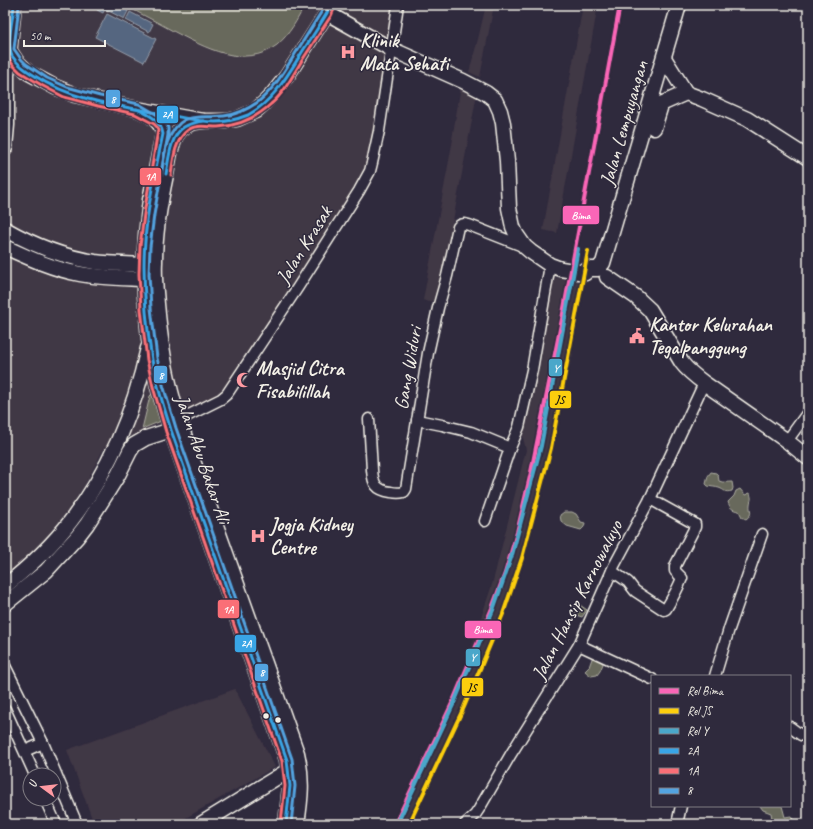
<svg xmlns="http://www.w3.org/2000/svg" width="813" height="829" font-family="Caveat,sans-serif">
<style>
.built{fill:#413745}
.green{fill:#68695b;stroke:#aeada2}
.water{fill:#556680;stroke:#959eaa}
.lines{fill:none;stroke-linecap:round;stroke-linejoin:round}
.street-casing{stroke:#f4f1e8;stroke-width:13}
.secondary-casing{stroke:#f4f1e8;stroke-width:17}
.street{stroke:#2f2a3d;stroke-width:10}
.secondary{stroke:#2f2a3d;stroke-width:14}
.bus-1-casing{stroke:#2f2a3d;stroke-width:6}
.bus-2-casing{stroke:#2f2a3d;stroke-width:6}
.bus-3-casing{stroke:#2f2a3d;stroke-width:6}
.bus-1{stroke:#39a5e6;stroke-width:3}
.bus-2{stroke:#fa6f77;stroke-width:3}
.bus-3{stroke:#53a3e0;stroke-width:3}
.rail-1-casing{stroke:#2f2a3d;stroke-width:7}
.rail-2-casing{stroke:#2f2a3d;stroke-width:7}
.rail-3-casing{stroke:#2f2a3d;stroke-width:7}
.rail-1{stroke:#fa66b7;stroke-width:4}
.rail-2{stroke:#fcce0d;stroke-width:4}
.rail-3{stroke:#4aa7ca;stroke-width:4}
.bus-dot{fill:#f4f1e8;stroke:#2f2a3d;stroke-width:1.5}
.labels{text-anchor:middle;dominant-baseline:central;stroke-width:3;stroke-linejoin:round;paint-order:stroke}
.poi-label{font-size:20px;font-weight:bold;fill:#f4f1e8;stroke:#2f2a3d;text-anchor:start}
.street-label{font-size:20px;fill:#f4f1e8;stroke:#2f2a3d}
.line-badge{stroke:#2f2a3d;stroke-width:1.5}
.badge-label{font-size:11px;text-anchor:middle;font-weight:bold;fill:#fff}
.pale-badge-label{font-size:11px;text-anchor:middle;font-weight:bold;fill:#111}
</style>
<rect width="100%" height="100%" fill="#2f2a3d"/>
<filter id="ink" filterUnits="userSpaceOnUse"><feTurbulence type="fractalNoise" baseFrequency=".025" numOctaves="2"/><feDisplacementMap in="SourceGraphic" scale="8" xChannelSelector="R" yChannelSelector="G"/><feConvolveMatrix kernelMatrix="1 2 1 2 8 2 1 2 1" color-interpolation-filters="sRGB"/></filter>
<g filter="url(#ink)">
<g class="built">
<path d="M20 5H397L371 159 359 185 223 390 204 402 190 410 104 448 87 481 73 504 46 538 26 558 5 576V182L8 174 14 136V99Z"/>
<path d="M486 5H494L480 77 469 72 478 39Z"/>
<path d="M583 5H598L557 233 543 230Z"/>
<path d="M461 86 477 94 440 289 437 296 432 301 428 302 423 300 453 139H452Z"/>
<path d="M551 277 584 282 572 343 573 354 550 449 520 558 503 612 479 672 456 724 409 824H392L442 719 465 666 492 585 526 450 522 434 537 371Z"/>
<path d="M235 689 275 767 175 824H94L67 750Z"/>
</g>
<g class="green">
<path d="M124 5H305C297 20 290 34 277 45 244 70 204 47 173 31 157 22 141 14 124 5Z"/>
<path d="M152 394H153L162 420 161 421 142 429 150 396Z"/>
<path d="M711 472 716 473 718 475 719 481C723 483 728 482 732 482L733 488 732 491C724 493 725 490 719 488 716 487 712 487 708 486L706 484 708 476Z"/>
<path d="M740 489 745 495 750 493C752 500 751 498 750 504 749 512 754 513 746 519L742 517 739 511C732 510 730 508 728 502L734 496 736 491Z"/>
<path d="M564 512H572L576 514 581 522 585 523 584 527 581 530 567 526 561 521 560 515Z"/>
<path d="M580 605 587 610 582 617 576 615 573 612V607Z"/>
<path d="M594 653 601 659 603 664 600 671 597 675 591 676 585 671 589 667Z"/>
<path d="M760 806H782L785 817 791 816 796 824H773L771 813 763 810Z"/>
</g>
<g class="water">
<path d="M100 5H117L128 11 124 19 105 9 103 13 97 10Z"/>
<path d="M130 12 153 24 149 32 126 20Z"/>
<path d="M107 14 156 39 144 62 95 37Z"/>
</g>
<g class="lines">
<defs>
<g id="street">
<path d="M369 419 372 470C373 484 376 490 391 492 396 493 400 493 404 492L406 489 428 353 438 308 447 276 458 227C461 223 465 224 469 225L525 247"/>
<path d="M179 420 221 399 227 394 298 287 359 191 370 171 372 163 379 131 398 5"/>
<path d="M417 420 442 425 471 432 510 448"/>
<path d="M787 441 808 412"/>
<path d="M485 521 510 448 519 427 532 370 550 265"/>
<path d="M612 571 628 582 635 591 664 610 666 609C672 599 678 589 682 578L675 571V566L695 527V524L650 499"/>
<path d="M579 645 652 679"/>
<path d="M5 666 43 743 77 824"/>
<path d="M715 676 729 629 762 534"/>
<path d="M5 709 35 775"/>
<path d="M790 727 801 735 808 737"/>
<path d="M25 751 43 743"/>
<path d="M45 799 56 824"/>
<path d="M465 824 475 815 479 809 511 754 579 645 600 598 614 566 650 499 704 383"/>
<path d="M677 824 681 806"/>
</g>
<g id="secondary">
<path d="M327 13 391 49 463 81 486 93 495 100 500 111 503 123 507 161 509 208 513 227 516 234 525 247 531 252 550 265 561 269 585 273"/>
<path d="M9 50 17 62 29 73 55 87 75 95 137 109 203 121H226L237 119 255 111 263 104 271 96 287 76 327 13 330 5"/>
<path d="M664 58 686 93"/>
<path d="M652 108 686 93 702 99 747 119 808 158"/>
<path d="M137 109C148 115 162 119 163 134L150 200 146 234 144 265 145 297 149 339 152 360 158 387 171 430 287 760 290 786 286 824"/>
<path d="M203 121C171 123 171 149 166 175 160 203 155 232 155 262 154 276 156 290 157 304 160 338 165 371 174 403 179 421 186 440 192 458L297 753C303 779 301 798 297 824"/>
<path d="M654 128 661 105"/>
<path d="M5 148 7 125V75L14 5"/>
<path d="M5 229C33 245 63 257 95 262 111 264 127 264 144 265"/>
<path d="M5 247C29 258 53 269 80 274 101 278 123 278 144 279"/>
<path d="M585 273 588 269H598L603 263 679 5"/>
<path d="M607 277 636 297 650 310 682 363C688 371 696 377 704 383L787 441 808 458"/>
<path d="M5 586C29 567 51 547 70 522 109 472 134 411 148 348"/>
<path d="M5 604 46 571 77 537 87 524 105 496 118 475 130 451 134 445 146 438 171 430"/>
<path d="M201 824 289 770"/>
</g>
</defs>
<use href="#street" class="street-casing"/>
<use href="#secondary" class="secondary-casing"/>
<use href="#street" class="street"/>
<use href="#secondary" class="secondary"/>
<defs>
<g id="bus-1">
<path d="M14 5C13 19 6 44 12 56 18 65 26 70 35 76 73 101 120 106 164 114 181 117 198 122 215 122 226 122 238 119 248 115 274 101 289 73 304 49 312 37 320 25 327 13L330 5"/>
<path d="M137 109C149 115 160 119 163 134 154 177 144 221 144 266 144 297 147 329 152 360 156 384 164 407 171 430L287 760 290 786 286 824"/>
<path d="M166 174C169 158 170 136 184 127 190 123 197 122 203 121"/>
</g>
<g id="bus-2">
<path d="M5 41 9 5"/>
<path d="M5 53 13 65 20 72 43 86 64 97 98 106 135 114 154 124 157 127 158 130 144 214 140 246 139 274 141 309 147 360 153 387 166 432 282 761 285 786 281 823"/>
<path d="M171 175C173 160 175 139 188 130 196 124 208 127 218 127 238 126 256 118 271 104 284 93 292 77 301 62 311 47 321 31 331 16L335 7"/>
</g>
<g id="bus-3">
<path d="M19 6 14 49 21 59 26 64 47 78 67 87 100 96 139 104 159 116 166 122 168 128V135L154 215 150 247 149 274 151 308 157 358 163 385 176 428 292 759 295 786 291 824"/>
<path d="M161 173C163 163 164 153 167 143 181 109 196 119 224 116 236 115 248 109 258 102 274 89 284 72 295 54 304 40 313 25 322 11L325 5"/>
</g>
</defs>
<use href="#bus-1" class="bus-1-casing"/>
<use href="#bus-2" class="bus-2-casing"/>
<use href="#bus-3" class="bus-3-casing"/>
<use href="#bus-1" class="bus-1"/>
<use href="#bus-2" class="bus-2"/>
<use href="#bus-3" class="bus-3"/>
<defs>
<path id="rail-1" d="M395 824 453 701 492 608 505 573 517 532 531 472 562 319 620 5"/>
<path id="rail-2" d="M409 824 464 707 503 614 522 558 551 448 588 251"/>
<path id="rail-3" d="M398 822 454 703 493 610 512 555 541 446 578 249"/>
</defs>
<use href="#rail-1" class="rail-1-casing"/>
<use href="#rail-2" class="rail-2-casing"/>
<use href="#rail-3" class="rail-3-casing"/>
<use href="#rail-1" class="rail-1"/>
<use href="#rail-2" class="rail-2"/>
<use href="#rail-3" class="rail-3"/>
</g>
</g>
<defs>
<symbol id="hospital-bare" viewBox="-9 -9 18 18"><path d="M-5-5h3v3.5h4V-5h3V5h-3V1.5h-4V5h-3Z" fill="#ff9aa2" stroke="#2f2a3d" stroke-width="2.5" paint-order="stroke"/></symbol>
<symbol id="civic-bare" viewBox="-9 -9 18 18"><path d="M-.6-6.5H3V-4.5H.6V-3L4-1V1h2V6H-6V1h2V-1L-.6-3ZM-1.2 2.5V6h2.4V2.5Z" fill="#ff9aa2" stroke="#2f2a3d" stroke-width="2.5" paint-order="stroke"/></symbol>
<symbol id="mosque-bare" viewBox="-9 -9 18 18"><path d="M3.5-4.9A6 6 0 1 0 3.5 4.9A5 5 0 1 1 3.5-4.9Z" fill="#ff9aa2" stroke="#2f2a3d" stroke-width="2.5" paint-order="stroke"/></symbol>
</defs>
<g fill-rule="evenodd">
<use href="#hospital-bare" x="337" y="41" width="22" height="22"/>
<use href="#civic-bare" x="626" y="325" width="22" height="22"/>
<use href="#mosque-bare" x="233" y="369" width="22" height="22"/>
<use href="#hospital-bare" x="247" y="525" width="22" height="22"/>
</g>
<g class="bus-dot">
<circle cx="266" cy="716" r="3.5"/>
<circle cx="278" cy="720" r="3.5"/>
</g>
<g class="labels">
<g class="poi-label">
<text x="360" y="40">Klinik<tspan x="360" dy="23">Mata Sehati</tspan></text>
<text x="649" y="324">Kantor Kelurahan<tspan x="649" dy="23">Tegalpanggung</tspan></text>
<text x="256" y="368">Masjid Citra<tspan x="256" dy="23">Fisabilillah</tspan></text>
<text x="270" y="524">Jogja Kidney<tspan x="270" dy="23">Centre</tspan></text>
</g>
<g class="street-label">
<text transform="translate(624 123) rotate(-74)">Jalan Lempuyangan</text>
<text transform="translate(304 245) rotate(-58)">Jalan Krasak</text>
<text transform="translate(408 368) rotate(-80)">Gang Widuri</text>
<text transform="translate(203 459) rotate(71)">Jalan Abu Bakar Ali</text>
<text transform="translate(577 600) rotate(-63)">Jalan Hansip Karnowaluyo</text>
</g>
</g>
<g class="line-badge">
<rect x="105" y="89" width="16" height="19" rx="4" fill="#53a3e0"/>
<rect x="156" y="105" width="23" height="19" rx="4" fill="#39a5e6"/>
<rect x="139" y="167" width="23" height="19" rx="4" fill="#fa6f77"/>
<rect x="562" y="205" width="38" height="20" rx="4" fill="#fa66b7"/>
<rect x="548" y="358" width="15" height="19" rx="4" fill="#4aa7ca"/>
<rect x="153" y="365" width="15" height="19" rx="4" fill="#53a3e0"/>
<rect x="549" y="390" width="23" height="19" rx="4" fill="#fcce0d"/>
<rect x="217" y="599" width="23" height="20" rx="4" fill="#fa6f77"/>
<rect x="464" y="620" width="38" height="19" rx="4" fill="#fa66b7"/>
<rect x="234" y="634" width="23" height="19" rx="4" fill="#39a5e6"/>
<rect x="465" y="648" width="16" height="19" rx="4" fill="#4aa7ca"/>
<rect x="254" y="663" width="15" height="19" rx="4" fill="#53a3e0"/>
<rect x="461" y="677" width="23" height="20" rx="4" fill="#fcce0d"/>
</g>
<g class="badge-label">
<text x="113" y="103">8</text>
<text x="167" y="118">2A</text>
<text x="150" y="180">1A</text>
<text x="581" y="219">Bima</text>
<text x="556" y="372">Y</text>
<text x="161" y="379">8</text>
<text x="228" y="613">1A</text>
<text x="483" y="633">Bima</text>
<text x="246" y="647">2A</text>
<text x="473" y="661">Y</text>
<text x="262" y="676">8</text>
</g>
<g class="pale-badge-label">
<text x="560" y="403">JS</text>
<text x="472" y="691">JS</text>
</g>
<rect width="813" height="829" fill="none" stroke="#2f2a3d" stroke-width="20"/>
<rect x="10" y="10" width="793" height="809" fill="none" stroke="#f4f1e8" stroke-width="1.5" filter="url(#ink)"/>
<rect x="651" y="675" width="140" height="132" fill="#2f2a3d" stroke="#7e7a81"/>
<rect x="659" y="688" width="20" height="6" fill="#fa66b7" stroke="#7e7a81"/>
<text x="687" y="695" font-size="12" fill="#f4f1e8">Rel Bima</text>
<rect x="659" y="708" width="20" height="6" fill="#fcce0d" stroke="#7e7a81"/>
<text x="687" y="715" font-size="12" fill="#f4f1e8">Rel JS</text>
<rect x="659" y="728" width="20" height="6" fill="#4aa7ca" stroke="#7e7a81"/>
<text x="687" y="735" font-size="12" fill="#f4f1e8">Rel Y</text>
<rect x="659" y="748" width="20" height="6" fill="#39a5e6" stroke="#7e7a81"/>
<text x="687" y="755" font-size="12" fill="#f4f1e8">2A</text>
<rect x="659" y="768" width="20" height="6" fill="#fa6f77" stroke="#7e7a81"/>
<text x="687" y="775" font-size="12" fill="#f4f1e8">1A</text>
<rect x="659" y="788" width="20" height="6" fill="#53a3e0" stroke="#7e7a81"/>
<text x="687" y="795" font-size="12" fill="#f4f1e8">8</text>
<g transform="translate(42 787) rotate(285)"><circle r="19" fill="#2f2a3d" stroke="#7e7a81"/>
<path d="M0-3L7 15L0 10L-7 15Z" fill="#ff9aa2"/>
<text y="-6" font-size="11" font-weight="bold" text-anchor="middle" fill="#f4f1e8">U</text>
</g>
<path d="M24 40v6h81v-6" fill="none" stroke="#f4f1e8" stroke-width="2"/>
<text x="30" y="40" font-size="12" fill="#f4f1e8" stroke="#2f2a3d" stroke-width="3" paint-order="stroke">50 m</text>
</svg>
